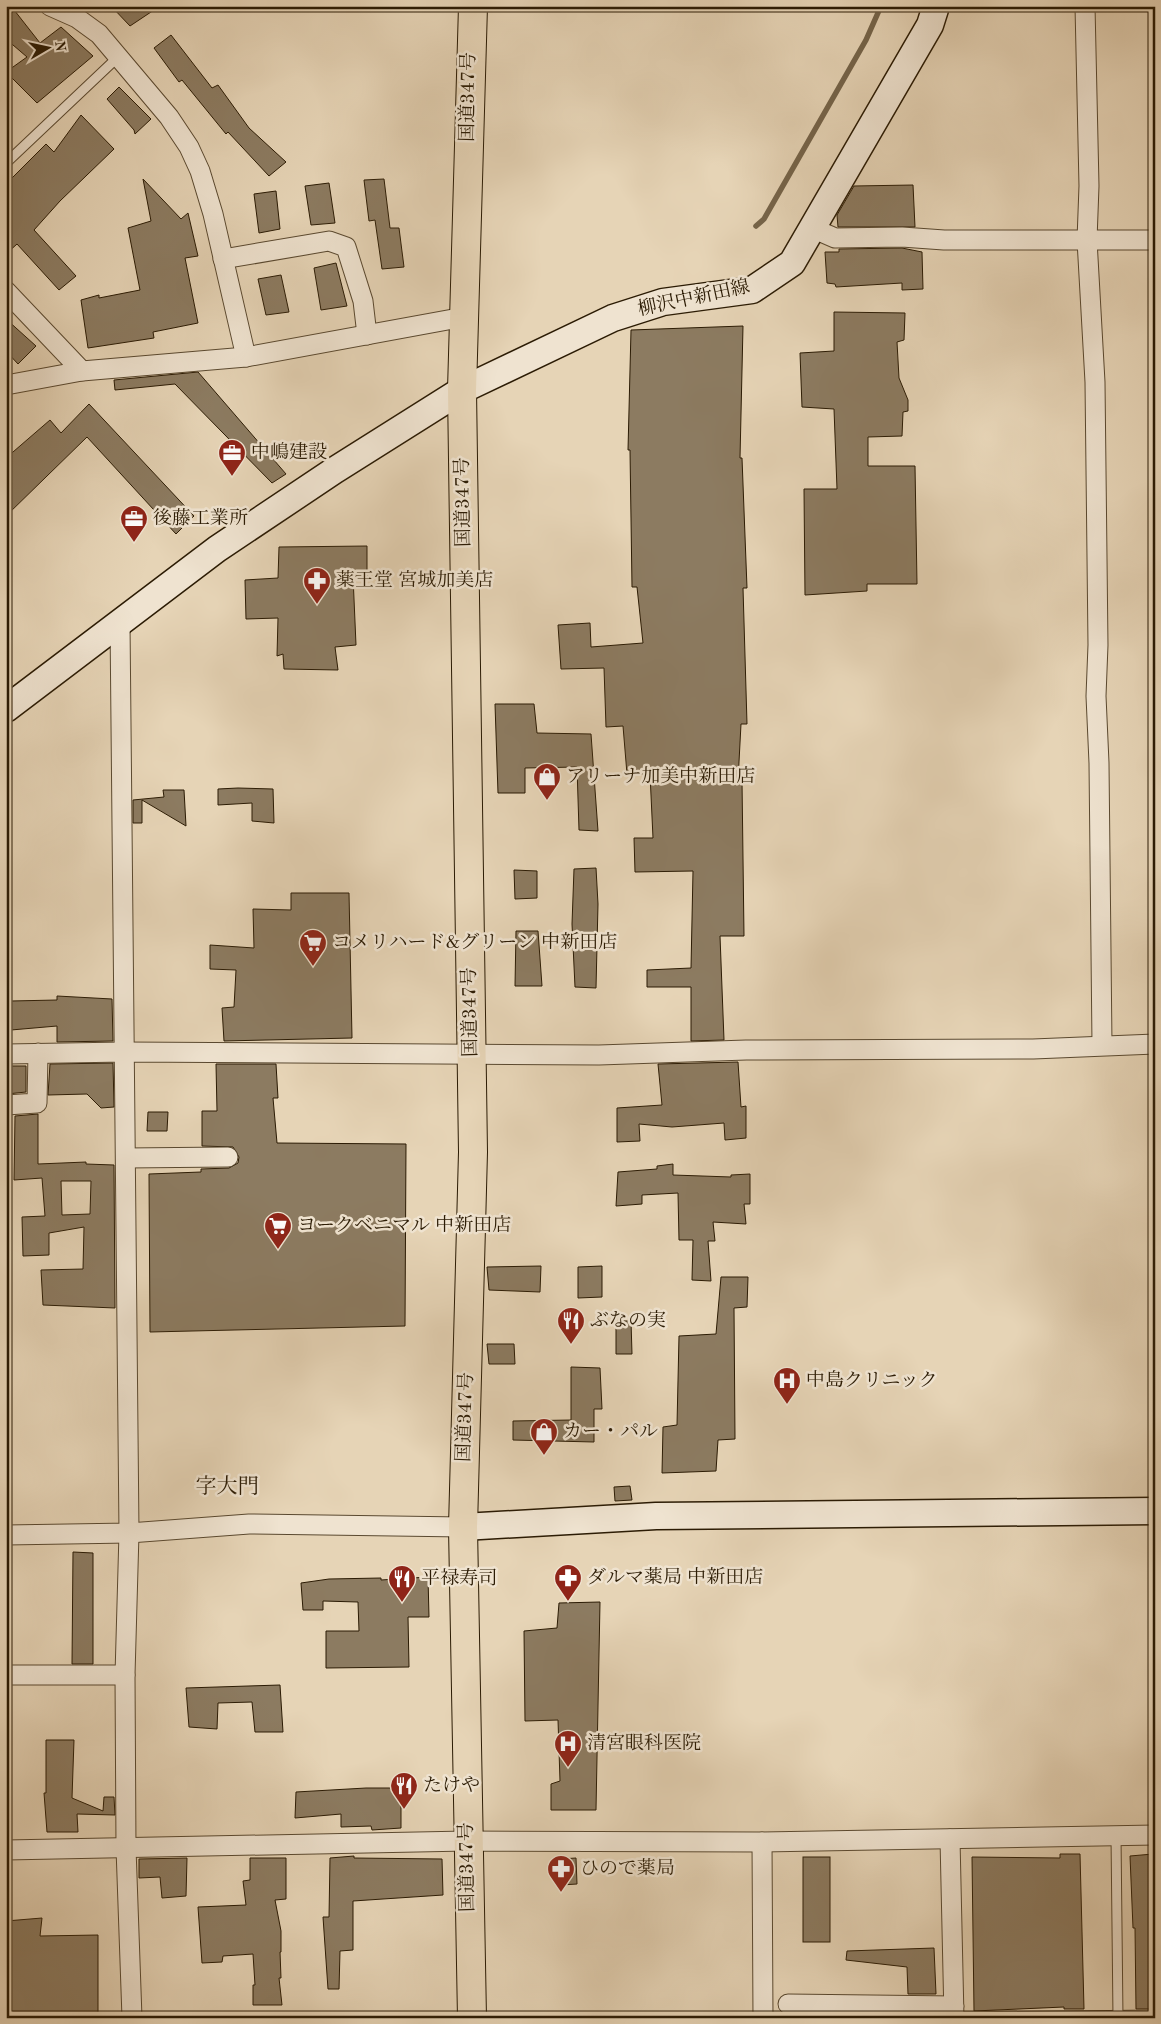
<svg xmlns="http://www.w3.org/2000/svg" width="1161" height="2024" font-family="'Old Standard TT','Noto Serif JP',serif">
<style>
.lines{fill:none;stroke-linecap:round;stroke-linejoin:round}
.stream{stroke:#75644a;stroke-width:5.5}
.building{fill:#8c7b61;stroke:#2b1b04;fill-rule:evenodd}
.lane-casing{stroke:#5a4930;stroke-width:11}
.street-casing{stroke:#5a4930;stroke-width:21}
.secondary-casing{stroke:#2b1b04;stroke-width:29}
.highway-casing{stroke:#2b1b04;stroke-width:30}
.lane{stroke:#efe3d0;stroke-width:9}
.street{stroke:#efe3d0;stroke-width:19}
.secondary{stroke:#efe3d0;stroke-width:26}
.highway{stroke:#e6d4b6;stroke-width:28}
.labels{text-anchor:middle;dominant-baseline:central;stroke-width:5;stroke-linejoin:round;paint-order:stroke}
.street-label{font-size:19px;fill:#2b1b04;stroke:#efe3d0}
.poi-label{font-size:19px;fill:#2b1b04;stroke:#efe3d0;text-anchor:start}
.quarter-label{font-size:21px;fill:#2b1b04;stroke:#efe3d0}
</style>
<rect width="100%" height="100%" fill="#e6d4b6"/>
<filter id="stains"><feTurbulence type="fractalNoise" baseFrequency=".004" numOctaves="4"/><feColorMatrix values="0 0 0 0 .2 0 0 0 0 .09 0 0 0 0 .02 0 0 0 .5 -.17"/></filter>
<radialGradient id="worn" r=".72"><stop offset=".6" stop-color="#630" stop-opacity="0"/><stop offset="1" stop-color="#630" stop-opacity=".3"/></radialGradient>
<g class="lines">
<path class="stream" d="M756 226 764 219 866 40 881 6"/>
</g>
<g class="building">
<path d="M6 6H11L40 43 61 27 93 56 37 103 6 72 27 57 6 39Z"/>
<path d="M111 6H160L130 26Z"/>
<path d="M171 35 212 88 218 85 249 128 286 162 269 176 228 132 226 134 182 80 179 82 154 48Z"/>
<path d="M119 87 151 119 135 134 134 130 107 99Z"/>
<path d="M81 115 114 149 60 201 34 230 76 276 59 290 17 244 6 254V184L46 144 54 152Z"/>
<path d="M143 179 181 219 188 213 198 256 185 258 198 323 153 332 154 338 88 348 81 300 99 295V298L140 290 128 228 151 221Z"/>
<path d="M384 179 390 228H399L404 267 382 269 375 220 369 221 364 180Z"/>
<path d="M329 183 335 223 311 225 305 186Z"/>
<path d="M913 185 915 227H838L837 215 854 186Z"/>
<path d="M276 191 280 229 259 233 254 194Z"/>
<path d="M902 248 922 252 923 289 902 290V283L836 287 835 284 827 283 825 252H839V249Z"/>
<path d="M336 263 347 306 321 310 314 268Z"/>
<path d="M281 275 289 312 266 315 258 279Z"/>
<path d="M834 312 905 313 904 340 897 342 899 378 908 400V411L903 412 902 436 868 437V466H915L917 584H867V591L805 595 804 489H837L834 409 802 407 800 353 834 351Z"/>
<path d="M6 319 36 346 18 364 6 351Z"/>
<path d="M743 326 740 458H742L747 588H743L747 724H741L738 781H742L744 936H720L724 1040 691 1041V987H647V970L691 968 693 871 635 872 634 838H653L650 774H627L623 726 606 727 604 668 561 669 558 625 590 623 591 647 643 643 637 587H632L630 450H628L631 330Z"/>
<path d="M198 372 286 474 272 483 175 384 115 390 114 380Z"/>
<path d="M89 404 194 516 176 534 87 437 6 516V458L50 420 61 433Z"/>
<path d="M367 546V577L353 576 356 645 335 647 338 670 284 669 283 654 277 656 278 618 246 619 245 580 278 578 279 547Z"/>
<path d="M495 704H534L537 733 591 734 598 831 579 830 577 767 525 768V793H498Z"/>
<path d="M238 788 273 789 274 823 252 821V803L218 805V789Z"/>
<path d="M163 790H184L186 826 142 800V823H133V800L164 797Z"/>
<path d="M596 868 598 904 596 988 575 987 572 924 574 869Z"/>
<path d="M514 870 537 871V898L515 899Z"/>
<path d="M291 893H349L352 1038 224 1041 222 1008 234 1007 236 970 210 969V945L254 948 253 909 291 910Z"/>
<path d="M516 931H538L542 986H515Z"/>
<path d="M57 996 112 999 113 1041 57 1042V1026L11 1030V1001L57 1000Z"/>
<path d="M738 1062 741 1107 746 1106V1138L725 1140 724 1123 672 1127 639 1124 640 1141 617 1142V1108L662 1105 658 1064Z"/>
<path d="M113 1063 114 1107 101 1108 87 1094 48 1095 50 1064Z"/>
<path d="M216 1064H276L278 1098H273L277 1143 406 1144 405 1326 150 1332 149 1174 201 1172V1169L229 1168 238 1163 239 1157 233 1147 202 1146V1111H217Z"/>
<path d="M6 1066H26V1092L7 1094Z"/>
<path d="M148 1112H168L167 1131H147Z"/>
<path d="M38 1114V1164L86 1162V1164L114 1165 115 1308 43 1305 41 1270 83 1269 84 1227 49 1233V1255L23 1256 22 1217 45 1216 42 1178 14 1180 15 1116ZM61 1181H91L90 1214 62 1215Z"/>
<path d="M673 1164V1175L731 1177V1175L750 1174V1204H744L746 1224 713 1222 715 1241H708L711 1281 692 1280 693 1240H679L678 1193 642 1195V1204L616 1206 618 1172 657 1169V1166Z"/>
<path d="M541 1266 540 1292 489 1290 487 1267Z"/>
<path d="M602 1266V1297L578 1298V1267Z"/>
<path d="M721 1277H748L747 1307 734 1308 735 1439 718 1440 716 1471 662 1473 663 1427 677 1425 679 1336 716 1334Z"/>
<path d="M616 1321H631L632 1354H616Z"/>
<path d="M487 1344H514L515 1364H489Z"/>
<path d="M571 1367 600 1368 602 1409H594V1442L513 1440V1421L571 1420Z"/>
<path d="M630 1486 632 1500 615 1501 614 1487Z"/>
<path d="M73 1552 93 1553V1664H72Z"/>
<path d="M428 1577 429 1617H408L409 1667 326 1668V1631H359L358 1602 323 1601V1610H303L301 1583 329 1579 381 1578V1580Z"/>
<path d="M600 1602 596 1810H551V1784L560 1781 558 1720 525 1721 524 1631 557 1628 559 1603Z"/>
<path d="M280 1685 283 1732H255L252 1702 218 1703 217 1729 189 1727 186 1688Z"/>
<path d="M46 1740H74L72 1798 103 1811 104 1797H114L115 1815 77 1814 78 1832H47L44 1793H46Z"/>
<path d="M366 1788H401V1828L372 1830 371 1826 341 1827V1814L295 1818 296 1792Z"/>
<path d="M1060 1854H1080L1084 2009H1064V2007L974 2011 972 1857 1060 1858Z"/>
<path d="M1153 1854 1155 2009H1136L1135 1928H1133L1130 1856Z"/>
<path d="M354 1856V1858L442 1859 443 1895 353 1901V1950L340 1951 339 1989H328L323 1917H329L330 1858Z"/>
<rect x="803" y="1857" width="27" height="85"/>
<path d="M187 1858 186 1896 162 1898 160 1877 139 1878V1859Z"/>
<path d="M250 1858H286V1899L275 1900 281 1931V1952H280L281 1978H279L282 2005H253V1985H255L253 1954 223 1956 222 1962 202 1963 198 1907 246 1905 243 1881 250 1880Z"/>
<path d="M576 1858 577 1884 561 1885 560 1859Z"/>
<path d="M42 1918 40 1936 98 1935V2018H6V1921Z"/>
<path d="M934 1948 936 1994H908L907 1967 846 1960 847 1951Z"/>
</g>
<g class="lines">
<defs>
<g id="lane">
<path d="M6 163 118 57"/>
<path d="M1116 1836 1118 2018"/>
<path d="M954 2017 1155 2015"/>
</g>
<g id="street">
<path d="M50 6 77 18 99 34 169 117 189 147 200 171 213 214 246 357"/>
<path d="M1085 6 1089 186 1087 240 1095 382 1098 645 1096 696 1099 763 1102 1045"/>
<path d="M812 228 835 238 902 237 944 240H1155"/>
<path d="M223 259 329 241 346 247 363 301 367 335"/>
<path d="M6 291 82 371"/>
<path d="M6 385 82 371 246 357 464 317"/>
<path d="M120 623 129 1533 125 1675 126 1848 132 2018"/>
<path d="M6 1054 124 1052 599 1055 746 1050 1033 1049 1155 1044"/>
<path d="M6 1105 37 1103 38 1053"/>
<path d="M126 1158 228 1157"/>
<path d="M6 1535 129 1533 249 1524 463 1527"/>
<path d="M6 1675H125"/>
<path d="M950 1839 954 2018"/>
<path d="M762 1842 763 2018"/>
<path d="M6 1850 467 1841 762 1842 1155 1835"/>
<path d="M788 2004 954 2006"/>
</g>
<g id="secondary">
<path d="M6 709 217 549 335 470 462 390 613 318 663 302 752 290 792 263 930 25 936 6"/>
<path d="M463 1527 656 1516 1155 1511"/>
</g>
<path id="highway" d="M472 2018 463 1527 473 1152 462 390 473 6"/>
</defs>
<use href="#lane" class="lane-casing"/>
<use href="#street" class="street-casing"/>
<use href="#secondary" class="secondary-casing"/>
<use href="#highway" class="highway-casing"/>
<use href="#lane" class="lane"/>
<use href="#street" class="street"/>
<use href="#secondary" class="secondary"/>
<use href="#highway" class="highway"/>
</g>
<defs>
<symbol id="office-pin" viewBox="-11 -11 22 30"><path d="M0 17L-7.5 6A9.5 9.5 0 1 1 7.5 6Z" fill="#8f2418" stroke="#efe3d0"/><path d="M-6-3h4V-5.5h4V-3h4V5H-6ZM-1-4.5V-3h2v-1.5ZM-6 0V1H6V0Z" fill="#fff"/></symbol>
<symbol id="pharmacy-pin" viewBox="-11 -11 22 30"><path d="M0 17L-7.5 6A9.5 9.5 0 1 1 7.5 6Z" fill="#8f2418" stroke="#efe3d0"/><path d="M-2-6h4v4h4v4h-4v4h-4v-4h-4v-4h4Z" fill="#fff"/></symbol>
<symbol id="shop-pin" viewBox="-11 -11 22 30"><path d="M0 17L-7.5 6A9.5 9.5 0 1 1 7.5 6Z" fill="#8f2418" stroke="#efe3d0"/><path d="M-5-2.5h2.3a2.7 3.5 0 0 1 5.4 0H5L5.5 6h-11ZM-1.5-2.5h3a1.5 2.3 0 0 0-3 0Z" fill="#fff"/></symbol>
<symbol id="supermarket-pin" viewBox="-11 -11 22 30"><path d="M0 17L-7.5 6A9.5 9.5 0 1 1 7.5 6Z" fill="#8f2418" stroke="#efe3d0"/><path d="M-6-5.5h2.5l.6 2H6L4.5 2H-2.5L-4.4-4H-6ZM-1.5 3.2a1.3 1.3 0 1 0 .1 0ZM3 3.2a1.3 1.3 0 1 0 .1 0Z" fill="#fff"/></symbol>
<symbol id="restaurant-pin" viewBox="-11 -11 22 30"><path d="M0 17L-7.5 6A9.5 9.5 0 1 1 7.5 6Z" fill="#8f2418" stroke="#efe3d0"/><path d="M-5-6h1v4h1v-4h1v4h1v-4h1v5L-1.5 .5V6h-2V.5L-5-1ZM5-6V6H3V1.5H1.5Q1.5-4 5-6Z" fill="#fff"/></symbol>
<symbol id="hospital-pin" viewBox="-11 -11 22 30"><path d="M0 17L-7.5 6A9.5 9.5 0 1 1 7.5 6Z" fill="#8f2418" stroke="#efe3d0"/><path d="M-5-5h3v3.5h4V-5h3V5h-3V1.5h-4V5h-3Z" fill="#fff"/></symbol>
</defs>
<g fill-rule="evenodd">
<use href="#office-pin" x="216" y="437" width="32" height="43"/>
<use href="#office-pin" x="118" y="503" width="32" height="43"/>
<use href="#pharmacy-pin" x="301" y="565" width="32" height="43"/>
<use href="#shop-pin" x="531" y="761" width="32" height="43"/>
<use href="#supermarket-pin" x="297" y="927" width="32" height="43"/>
<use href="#supermarket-pin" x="262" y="1210" width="32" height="43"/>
<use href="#restaurant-pin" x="555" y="1305" width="32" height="43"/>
<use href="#hospital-pin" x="771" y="1365" width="32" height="43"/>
<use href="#shop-pin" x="528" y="1416" width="32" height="43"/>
<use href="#pharmacy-pin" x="552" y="1562" width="32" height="43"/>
<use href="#restaurant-pin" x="386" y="1563" width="32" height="43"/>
<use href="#hospital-pin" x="552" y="1728" width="32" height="43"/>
<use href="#restaurant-pin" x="388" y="1770" width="32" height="43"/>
<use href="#pharmacy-pin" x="545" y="1853" width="32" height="43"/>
</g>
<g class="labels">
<g class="street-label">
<text transform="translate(469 97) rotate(-89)">国道347号</text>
<text transform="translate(694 299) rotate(-12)">柳沢中新田線</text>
<text transform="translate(464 502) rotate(-91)">国道347号</text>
<text transform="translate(471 1012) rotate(-91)">国道347号</text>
<text transform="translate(466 1417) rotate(-88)">国道347号</text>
<text transform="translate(468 1867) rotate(-91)">国道347号</text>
</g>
<g class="poi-label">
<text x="251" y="453">中嶋建設</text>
<text x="153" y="519">後藤工業所</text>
<text x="336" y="581">薬王堂 宮城加美店</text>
<text x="566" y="777">アリーナ加美中新田店</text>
<text x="332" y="943">コメリハード&amp;グリーン 中新田店</text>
<text x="297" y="1226">ヨークベニマル 中新田店</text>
<text x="590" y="1321">ぶなの実</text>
<text x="806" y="1381">中島クリニック</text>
<text x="563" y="1432">カー・パル</text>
<text x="587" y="1578">ダルマ薬局 中新田店</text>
<text x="421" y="1579">平禄寿司</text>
<text x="587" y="1744">清宮眼科医院</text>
<text x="423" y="1786">たけや</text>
<text x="580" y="1869">ひので薬局</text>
</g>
<g class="quarter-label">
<text x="227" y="1487">字大門</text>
</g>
</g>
<rect width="1161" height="2024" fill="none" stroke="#e6d4b6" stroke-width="25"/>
<rect x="8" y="8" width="1146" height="2009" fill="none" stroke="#2b1b04" stroke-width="2.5"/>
<rect x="12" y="12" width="1136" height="1999" fill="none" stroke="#2b1b04"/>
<g transform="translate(48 48) rotate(81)" stroke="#efe3d0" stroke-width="4" paint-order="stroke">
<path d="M0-4L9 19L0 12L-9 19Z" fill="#2b1b04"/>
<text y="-8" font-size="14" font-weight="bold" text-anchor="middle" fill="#2b1b04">N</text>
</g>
<rect width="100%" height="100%" filter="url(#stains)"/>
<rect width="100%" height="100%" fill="url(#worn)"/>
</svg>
